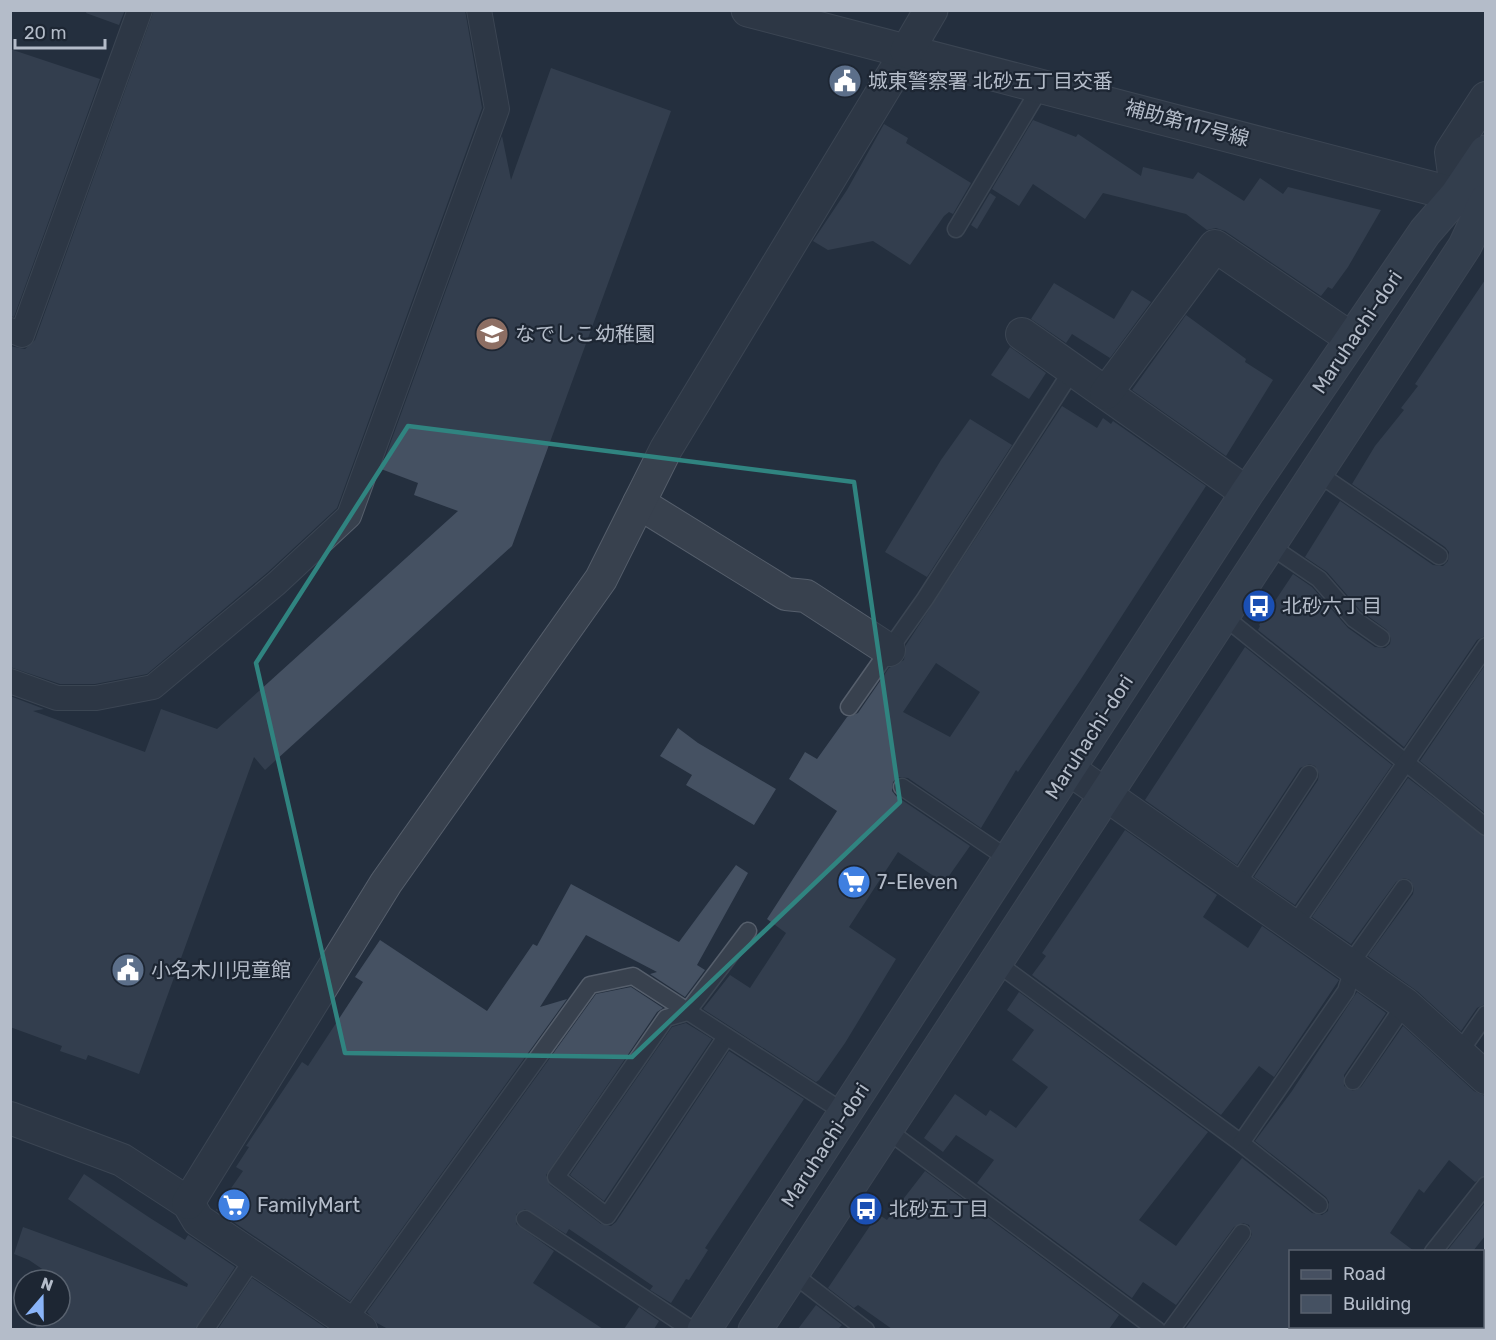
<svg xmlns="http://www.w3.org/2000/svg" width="1496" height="1340" font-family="Rubik,'Noto Sans JP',sans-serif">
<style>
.building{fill:#455162;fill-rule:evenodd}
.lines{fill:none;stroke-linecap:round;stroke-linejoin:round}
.service-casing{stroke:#565f6c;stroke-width:19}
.pedestrian-casing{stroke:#565f6c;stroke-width:26}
.minor-casing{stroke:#565f6c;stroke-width:34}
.tertiary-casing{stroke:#565f6c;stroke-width:35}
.secondary-casing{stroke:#565f6c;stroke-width:35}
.service{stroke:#38414e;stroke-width:16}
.pedestrian{stroke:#38414e;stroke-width:24}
.minor{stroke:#38414e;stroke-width:32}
.tertiary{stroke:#38414e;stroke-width:33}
.secondary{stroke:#465061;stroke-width:33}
.marked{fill:none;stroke:#308480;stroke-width:4.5;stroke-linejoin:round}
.labels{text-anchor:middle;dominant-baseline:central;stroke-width:4.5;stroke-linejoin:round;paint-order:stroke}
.poi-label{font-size:20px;fill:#b4bcc9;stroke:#1d2633;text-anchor:start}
.street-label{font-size:20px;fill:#b4bcc9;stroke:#1d2633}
</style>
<rect width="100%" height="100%" fill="#242f3e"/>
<g class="building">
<path d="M87 10H125L119 25 86 13Z"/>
<path d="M154 10H465L482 108 337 508 268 572 147 674 95 684H60L10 667V346L25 349 35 340Z"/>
<path d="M10 49 100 79 14 317 10 316Z"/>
<path d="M551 68 671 111 512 546 265 770 254 757 139 1074 88 1055 86 1060 60 1051 62 1046 10 1027V696L44 709 33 711 145 752 161 709 217 729 458 511 414 495 418 483 381 469 502 136 511 180Z"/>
<path d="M1033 120 1076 137 1078 134 1141 176 1143 167 1193 179 1198 172 1244 201 1260 178 1283 194 1288 187 1381 210 1348 267 1332 289 1328 287 1321 296 1225 231 1216 228 1207 230 1186 214 1103 193 1085 219 1033 184 1019 206 992 189Z"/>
<path d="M884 124 908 138 906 143 971 183 953 214 949 212 944 216 910 265 873 241 828 250 813 241 847 190Z"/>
<path d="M990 193 996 197 977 229 971 225Z"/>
<path d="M1485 280V636L1477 640 1404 747 1258 630 1260 626 1259 625 1293 574 1312 587 1348 628 1375 647 1385 648 1390 644 1391 638 1387 630 1361 611 1327 572 1305 557 1340 501 1433 565 1443 566 1448 561 1449 552 1445 547 1352 484 1375 446 1404 410 1401 408 1418 386 1415 384Z"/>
<path d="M1054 283 1114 319 1132 290 1151 302 1110 358 1072 334 1066 343 1031 319Z"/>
<path d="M1186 315 1246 359 1245 362 1273 380 1226 456 1132 390Z"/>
<path d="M1010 347 1046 373 1029 399 991 375Z"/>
<path d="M1062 406 1097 428 1103 418 1111 424 1113 421 1206 486 1081 679 1018 772 1016 770 981 828 908 778 898 777 893 782 892 791 896 796 970 846 944 883 898 852 849 927 896 959 845 1043 819 1080 816 1082 703 1009 730 975 750 988 786 933 767 919 837 811 789 779 805 752 817 759 847 717 858 713 889 668 904 660 906 645ZM936 663 980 692 950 737 903 712Z"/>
<path d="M970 419 1012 445 927 577 885 552 941 460Z"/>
<path d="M1245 647 1392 765 1295 905 1254 877 1318 780 1319 774 1315 766 1309 764 1300 768 1237 865 1145 800Z"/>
<path d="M1485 665V813L1420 761Z"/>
<path d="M678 728 698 743 776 789 754 825 686 785 692 775 660 756Z"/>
<path d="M1408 778 1485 837V1004L1477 1008 1461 1031 1417 991 1368 956 1413 894 1414 888 1410 880 1404 878 1396 882 1351 944 1312 917Z"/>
<path d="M1125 830 1217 895 1203 917 1248 948 1262 926 1339 980 1274 1077 1259 1066 1221 1115 1032 975 1046 956 1042 953Z"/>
<path d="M736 865 748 873 697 965 705 970 685 997 650 974 657 972 586 935 540 1007 567 999 350 1301 216 1210 243 1171 236 1167 249 1147 246 1146 302 1062 308 1066 363 982 355 977 380 940 487 1011 533 944 537 946 571 884 679 942Z"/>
<path d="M631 987 663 1008 657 1012 546 1175 550 1185 601 1224 611 1226 616 1222 729 1051 804 1099 705 1248 708 1250 689 1280 686 1279 671 1303 650 1290 653 1286 569 1229 566 1234 525 1209 516 1214V1224L554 1251 533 1283 603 1329H388L377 1323 367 1312 596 994Z"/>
<path d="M1019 992 1208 1132 1139 1220 1176 1246 1242 1158 1312 1213 1322 1215 1328 1211 1329 1202 1326 1197 1255 1141 1292 1091 1357 992 1386 1013 1344 1075V1086L1353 1091 1361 1087 1403 1026 1474 1091 1485 1096V1175L1475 1182 1449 1160 1424 1193 1419 1189 1390 1233 1414 1251H1290V1329H1185L1250 1239 1252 1234 1249 1225 1243 1223 1234 1227 1176 1305 1143 1282 1132 1298 977 1183 994 1160 956 1135 943 1152 924 1138 955 1094 986 1116 990 1110 1016 1128 1048 1087 1012 1060 1034 1030 1007 1010Z"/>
<path d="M686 1023 712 1039 604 1201 570 1175 672 1027Z"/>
<path d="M925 1171 1119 1315 1109 1329H892L858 1305 854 1308 828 1288 878 1214 887 1220Z"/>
<path d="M84 1174 150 1218 185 1240 188 1235 235 1267 195 1329H35L40 1316H60V1280H53L54 1277 29 1260 14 1254 23 1227 187 1287 188 1284 68 1199Z"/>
<path d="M1485 1203V1236L1473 1251H1447Z"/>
<path d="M252 1278 326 1328 218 1329Z"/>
<path d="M816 1305 842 1325 838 1329H798Z"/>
<path d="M639 1307 659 1321 654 1329H624Z"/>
</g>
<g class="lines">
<defs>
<g id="service">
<path d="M956 229 1042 85"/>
<path d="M1316 472 1439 556"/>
<path d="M1269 545 1319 579 1354 619 1381 638"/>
<path d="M1222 615 1486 827"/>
<path d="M849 707 925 599 1073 369"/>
<path d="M902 787 1010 860"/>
<path d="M1235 887 1309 774"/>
<path d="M1293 927 1486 646"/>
<path d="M997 963 1241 1143 1319 1205"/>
<path d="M726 1037 607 1216 556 1177 666 1018 687 1012 748 931"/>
<path d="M1459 1053 1486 1014"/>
<path d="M1353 1081 1405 1004"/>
<path d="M887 1130 1157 1330"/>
<path d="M1241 1143 1346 991 1358 953 1404 888"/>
<path d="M525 1219 692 1330"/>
<path d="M1433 1252 1486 1185"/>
<path d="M793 1274 866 1330"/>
<path d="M345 1325 590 985 633 976 845 1113"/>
<path d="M205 1330 253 1259"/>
<path d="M1171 1330 1242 1233"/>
<path d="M1372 1330 1374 1326"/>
</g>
<g id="pedestrian">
<path d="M10 330 22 335 140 10"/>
<path d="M10 681 57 698H96L153 687 277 583 349 516 497 109 479 10"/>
</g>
<g id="minor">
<path d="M1457 195 1451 152 1486 98"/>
<path d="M1022 334 1247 493"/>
<path d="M1106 393 1215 246 1352 339"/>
<path d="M639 503 786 594 806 596 889 650"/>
<path d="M1069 769 1405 1004 1486 1078"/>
<path d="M10 1118 122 1160 188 1203 198 1220 361 1330"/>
<path d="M188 1203 386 883 601 579 666 449 907 51"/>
</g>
<g id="tertiary">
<path d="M748 10 1484 202"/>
<path d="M907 51 931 10"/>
</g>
<g id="secondary">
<path d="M704 1330 1247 493 1425 232 1457 195 1486 152"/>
<path d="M755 1330 1465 246 1486 201"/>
</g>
</defs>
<use href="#service" class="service-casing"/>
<use href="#pedestrian" class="pedestrian-casing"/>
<use href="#minor" class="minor-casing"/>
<use href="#tertiary" class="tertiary-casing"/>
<use href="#secondary" class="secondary-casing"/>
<use href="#service" class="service"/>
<use href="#pedestrian" class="pedestrian"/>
<use href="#minor" class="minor"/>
<use href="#tertiary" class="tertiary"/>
<use href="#secondary" class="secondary"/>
</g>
<path d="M0 0H1496V1340H0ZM408 426 854 482 900 802 632 1057 345 1053 256 663Z" fill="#242f3e" fill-opacity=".55" fill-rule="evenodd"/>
<path class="marked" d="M408 426 854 482 900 802 632 1057 345 1053 256 663Z"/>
<defs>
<symbol id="civic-disc" viewBox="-11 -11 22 22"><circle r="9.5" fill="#5c6f8a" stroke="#1d2633"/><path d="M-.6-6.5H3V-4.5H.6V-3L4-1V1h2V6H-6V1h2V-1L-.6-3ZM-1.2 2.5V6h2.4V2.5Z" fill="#fff"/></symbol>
<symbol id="school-disc" viewBox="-11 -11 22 22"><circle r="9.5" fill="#8d6e63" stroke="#1d2633"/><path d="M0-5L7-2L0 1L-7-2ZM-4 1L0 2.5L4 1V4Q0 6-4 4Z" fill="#fff"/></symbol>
<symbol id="bus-disc" viewBox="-11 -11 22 22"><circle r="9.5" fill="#1a4fb4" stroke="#1d2633"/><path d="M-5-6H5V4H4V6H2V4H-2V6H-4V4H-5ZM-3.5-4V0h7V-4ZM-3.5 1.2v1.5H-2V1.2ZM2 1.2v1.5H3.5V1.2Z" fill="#fff"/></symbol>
<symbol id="supermarket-disc" viewBox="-11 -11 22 22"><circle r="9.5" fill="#3f7fe0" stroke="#1d2633"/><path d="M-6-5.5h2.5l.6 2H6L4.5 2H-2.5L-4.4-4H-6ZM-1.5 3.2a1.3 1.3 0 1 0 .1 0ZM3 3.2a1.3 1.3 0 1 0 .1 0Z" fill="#fff"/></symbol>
</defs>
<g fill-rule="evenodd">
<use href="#civic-disc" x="826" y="62" width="38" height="38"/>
<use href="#school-disc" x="473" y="315" width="38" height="38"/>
<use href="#bus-disc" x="1240" y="587" width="38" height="38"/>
<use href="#supermarket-disc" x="835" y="863" width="38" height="38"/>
<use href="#civic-disc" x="109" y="951" width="38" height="38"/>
<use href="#supermarket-disc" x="215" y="1186" width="38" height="38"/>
<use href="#bus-disc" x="847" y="1190" width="38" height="38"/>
</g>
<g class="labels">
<g class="poi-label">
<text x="868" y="81">城東警察署 北砂五丁目交番</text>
<text x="515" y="334">なでしこ幼稚園</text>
<text x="1282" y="606">北砂六丁目</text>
<text x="877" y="882">7-Eleven</text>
<text x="151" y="970">小名木川児童館</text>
<text x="257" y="1205">FamilyMart</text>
<text x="889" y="1209">北砂五丁目</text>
</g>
<g class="street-label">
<text transform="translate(1187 123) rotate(15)">補助第117号線</text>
<text transform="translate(1357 332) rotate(-56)">Maruhachi-dori</text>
<text transform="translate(1089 737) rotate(-57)">Maruhachi-dori</text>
<text transform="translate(825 1145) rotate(-57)">Maruhachi-dori</text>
</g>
</g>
<rect width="1496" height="1340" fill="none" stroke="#b4bcc9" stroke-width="24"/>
<rect x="1289" y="1250" width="195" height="78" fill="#1d2633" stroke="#59626f" stroke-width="1.5"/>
<rect x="1301" y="1270" width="30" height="9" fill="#465061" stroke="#59626f" stroke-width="1.5"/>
<text x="1343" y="1280" font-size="18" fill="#b4bcc9">Road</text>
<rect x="1301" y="1295" width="30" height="18" fill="#455162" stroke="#59626f" stroke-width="1.5"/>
<text x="1343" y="1310" font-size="18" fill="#b4bcc9">Building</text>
<g transform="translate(42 1298) rotate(20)"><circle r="28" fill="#1d2633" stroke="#59626f" stroke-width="1.5"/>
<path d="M0-4.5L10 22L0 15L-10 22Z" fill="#8ab4f8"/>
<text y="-9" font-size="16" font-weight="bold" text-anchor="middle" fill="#b4bcc9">N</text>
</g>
<path d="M15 39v9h90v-9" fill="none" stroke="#b4bcc9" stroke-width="3"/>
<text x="24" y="39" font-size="18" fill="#b4bcc9" stroke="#1d2633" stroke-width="4.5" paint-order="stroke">20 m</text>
</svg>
